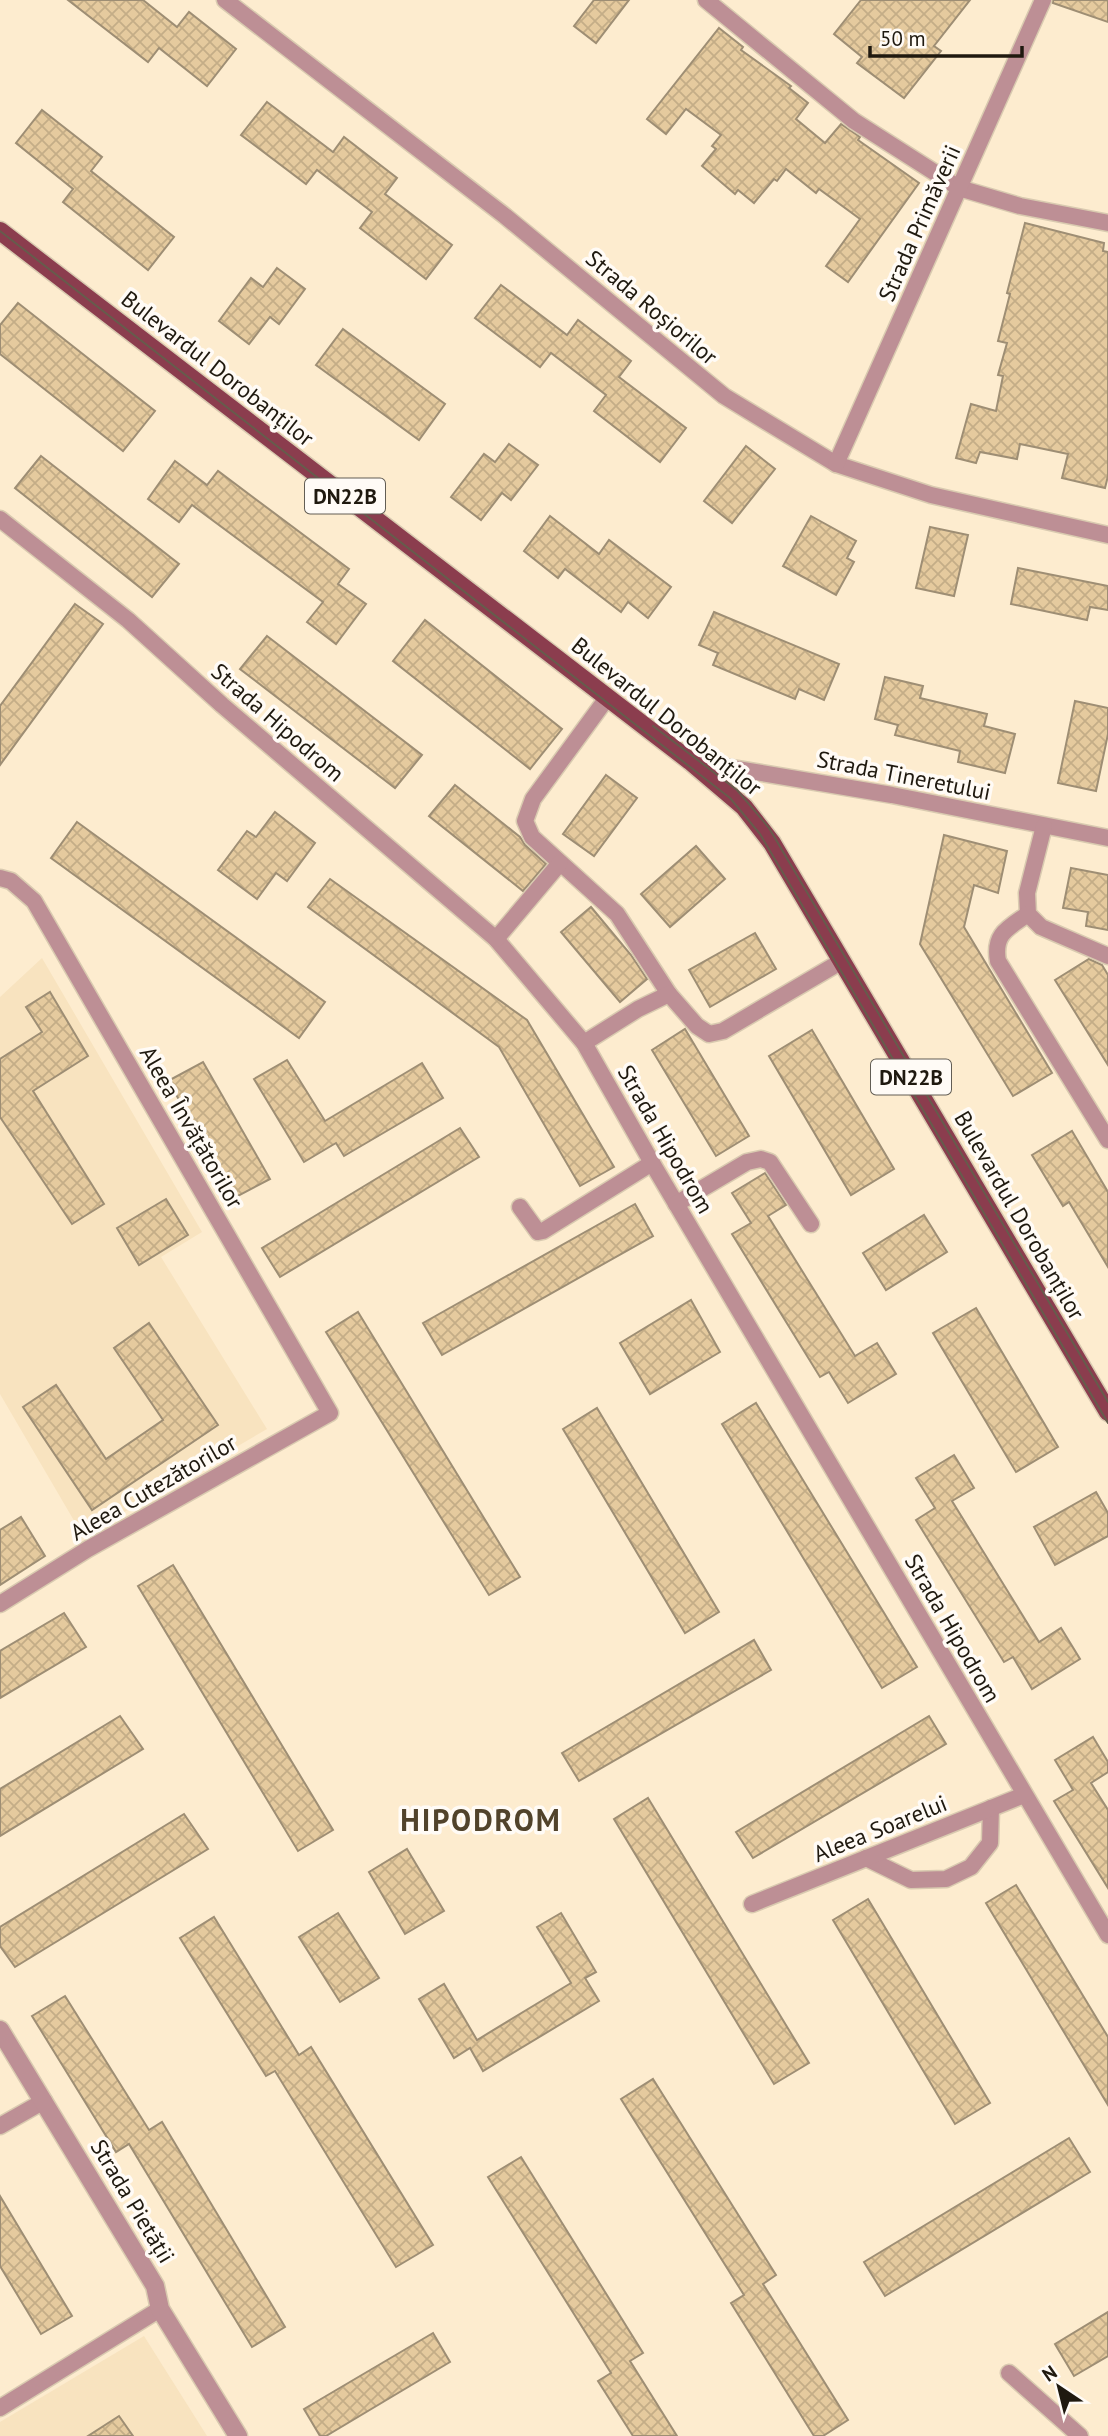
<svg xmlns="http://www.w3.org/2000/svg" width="1108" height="2436" font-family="'PT Sans',sans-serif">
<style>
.built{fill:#f8e3bf}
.building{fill:url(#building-cross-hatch);stroke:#9e8e74;stroke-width:2}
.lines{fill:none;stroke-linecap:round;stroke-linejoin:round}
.minor-casing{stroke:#d9cab0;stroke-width:19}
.tertiary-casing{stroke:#d9cab0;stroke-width:21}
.primary-casing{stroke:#d9cab0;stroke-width:21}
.minor{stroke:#bd8f95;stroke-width:16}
.tertiary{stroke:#bd8f95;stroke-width:18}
.primary{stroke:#8b3d4e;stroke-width:18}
.tram{stroke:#665c4c;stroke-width:2}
.labels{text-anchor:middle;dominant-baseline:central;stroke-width:7;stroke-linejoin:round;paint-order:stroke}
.shield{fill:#fffbf6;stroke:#625d54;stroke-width:2}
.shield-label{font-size:21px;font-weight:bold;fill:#1f190f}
.street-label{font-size:23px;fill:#1f190f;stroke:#fffbf6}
.district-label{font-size:30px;font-weight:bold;letter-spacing:2px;fill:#51432b;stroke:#fffbf6}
</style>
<defs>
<pattern id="building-cross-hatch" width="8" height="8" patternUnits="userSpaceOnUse" patternTransform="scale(1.75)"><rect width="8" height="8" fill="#e5ca9e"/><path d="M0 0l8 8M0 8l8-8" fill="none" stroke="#c4ad87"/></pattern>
</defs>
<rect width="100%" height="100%" fill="#fdeccf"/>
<g class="built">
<path d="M42 958 202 1232 161 1257 267 1429 83 1536 0 1394V997Z"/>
<path d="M144 2336 207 2436H0V2422Z"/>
</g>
<g class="building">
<path d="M68 0H143L177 27 189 12 236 49 207 86 159 48 148 62Z"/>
<path d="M594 0H629L596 43 574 26Z"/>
<path d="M861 0H970L934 46 941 51 904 98 857 63 862 57 834 34Z"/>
<path d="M1053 0H1108V22L1053 3Z"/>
<path d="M719 28 743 47 741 50 791 86 789 88 808 103 796 119 825 143 841 124 860 137 858 140 919 183 848 282 826 266 860 219 819 189 816 193 786 169 777 181 774 179 754 203 738 190 735 194 702 166 716 149 712 146 721 135 686 109 666 134 647 119Z"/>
<path d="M267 102 333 152 344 137 397 178 385 194 452 245 426 279 360 228 372 212 317 170 306 184 241 135Z"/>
<path d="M42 110 102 157 91 171 174 237 148 270 63 202 73 189 16 143Z"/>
<path d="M1025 223 1104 243 1103 251 1108 252V476L1105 488 1062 478 1068 454 1020 444 1017 459 980 452 976 463 956 458 971 404 996 411 1003 376 998 375 1007 343 998 341 1010 294 1007 293Z"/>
<path d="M277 268 305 289 279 324 270 317 249 344 219 321 251 278 263 287Z"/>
<path d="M501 285 567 335 578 320 631 361 619 377 686 428 660 462 594 411 606 395 551 353 540 367 475 318Z"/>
<path d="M18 303 155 411 123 451 0 354V325Z"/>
<path d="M343 329 445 404 419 440 316 365Z"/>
<path d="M509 444 538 465 511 500 502 493 481 520 451 497 484 454 495 462Z"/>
<path d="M746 446 775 469 732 523 704 501Z"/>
<path d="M41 456 179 564 152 597 15 488Z"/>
<path d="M175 461 207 485 218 471 349 569 338 584 366 604 336 644 307 622 323 602 192 505 179 522 148 499Z"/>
<path d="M550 516 599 554 609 540 671 587 648 618 628 602 621 612 565 569 558 578 524 551Z"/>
<path d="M811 516 856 541 847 558 854 562 836 595 783 566Z"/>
<path d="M930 527 968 535 954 596 916 588Z"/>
<path d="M1018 568 1108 586V610L1090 607 1087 620 1011 604Z"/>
<path d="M75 604 103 624 0 765V706Z"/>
<path d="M714 612 839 664 824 700 799 689 795 699 713 665 718 653 699 645Z"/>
<path d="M425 620 562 729 530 769 393 661Z"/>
<path d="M267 636 422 755 395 788 240 669Z"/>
<path d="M885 677 923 686 920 698 987 714 984 726 1015 734 1005 773 958 762 960 751 895 735 898 725 875 719Z"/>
<path d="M1075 701 1108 708V734L1096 791 1058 783Z"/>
<path d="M606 775 637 798 594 856 563 834Z"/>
<path d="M455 785 520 837 525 845 546 864 523 891 429 816Z"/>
<path d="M275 812 315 843 287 881 276 873 257 899 218 870 247 831 256 837Z"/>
<path d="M77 822 325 1002 299 1038 51 858Z"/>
<path d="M944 835 1007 851 998 893 974 885 964 927 1052 1073 1013 1096 920 944Z"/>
<path d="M696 846 725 879 670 927 641 894Z"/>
<path d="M1071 868 1108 875V930L1086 926 1088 912 1063 908Z"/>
<path d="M330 879 527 1020 614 1167 580 1186 499 1047 308 907Z"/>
<path d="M591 907 631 955 647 979 620 1002 561 932Z"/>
<path d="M755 933 776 969 710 1007 689 970Z"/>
<path d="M1089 959 1102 965 1108 975V1065L1055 980Z"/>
<path d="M50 992 88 1056 33 1091 104 1204 72 1224 0 1117V1059L42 1032 26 1007Z"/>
<path d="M685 1029 749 1136 716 1156 652 1050Z"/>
<path d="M812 1030 894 1169 851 1195 769 1056Z"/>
<path d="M287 1060 325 1121 422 1063 443 1098 344 1156 336 1143 304 1162 254 1079Z"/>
<path d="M203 1062 270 1179 236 1197 168 1081Z"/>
<path d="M460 1128 479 1157 280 1277 262 1248Z"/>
<path d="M1072 1131 1108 1192V1267L1069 1202 1063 1206 1032 1155Z"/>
<path d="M765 1173 786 1205 768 1216 855 1356 877 1343 896 1374 848 1403 829 1372 820 1377 732 1234 751 1223 732 1193Z"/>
<path d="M166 1199 188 1235 139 1265 117 1228Z"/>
<path d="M635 1204 653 1236 442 1355 423 1323Z"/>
<path d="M924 1215 947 1252 886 1290 863 1253Z"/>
<path d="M691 1300 720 1352 650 1394 620 1343Z"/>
<path d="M976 1308 1058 1447 1016 1472 933 1333Z"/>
<path d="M358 1312 520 1577 489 1595 326 1332Z"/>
<path d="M149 1323 218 1425 92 1510 23 1407 56 1385 106 1459 163 1420 114 1348Z"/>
<path d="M756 1403 917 1667 882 1688 722 1424Z"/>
<path d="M597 1408 719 1612 685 1633 563 1429Z"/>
<path d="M954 1455 974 1488 952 1501 1039 1642 1061 1628 1080 1659 1032 1689 1013 1657 1004 1662 916 1520 935 1508 916 1478Z"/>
<path d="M1096 1492 1108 1513V1536L1055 1565 1034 1527Z"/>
<path d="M21 1517 45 1556 0 1585V1530Z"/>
<path d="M173 1565 333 1830 298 1851 138 1586Z"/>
<path d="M64 1613 86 1647 0 1698V1651Z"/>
<path d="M754 1640 771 1670 579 1781 562 1753Z"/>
<path d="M120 1716 143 1749 0 1836V1789Z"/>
<path d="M929 1716 946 1744 753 1858 736 1832Z"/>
<path d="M1093 1737 1108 1762V1772L1091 1783 1108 1810V1888L1054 1801 1073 1790 1055 1760Z"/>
<path d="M648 1798 809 2063 774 2084 614 1819Z"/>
<path d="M184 1814 208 1849 15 1967 0 1946V1927Z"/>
<path d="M407 1849 444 1911 405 1934 369 1872Z"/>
<path d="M1016 1885 1108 2037V2105L986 1903Z"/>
<path d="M868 1899 990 2103 955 2124 833 1920Z"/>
<path d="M338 1913 379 1978 340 2002 299 1937Z"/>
<path d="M561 1913 596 1972 585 1978 599 2001 483 2071 470 2048 454 2058 419 1999 444 1984 477 2040 571 1983 537 1927Z"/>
<path d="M214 1917 299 2055 311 2047 433 2245 396 2267 275 2071 266 2076 180 1938Z"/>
<path d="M65 1996 149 2130 162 2122 285 2327 252 2347 129 2144 116 2152 32 2016Z"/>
<path d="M653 2079 776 2275 763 2284 848 2420 823 2436H814L731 2303 744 2295 621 2099Z"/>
<path d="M1069 2138 1090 2172 885 2296 864 2262Z"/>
<path d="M521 2157 643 2353 630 2361 677 2436H633L598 2381 611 2373 488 2177Z"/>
<path d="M0 2196 72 2316 41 2334 0 2266Z"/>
<path d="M1108 2312V2356L1074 2376 1055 2344Z"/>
<path d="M433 2333 450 2362 326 2436H320L304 2409Z"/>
<path d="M119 2416 133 2436H88Z"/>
</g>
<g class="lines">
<defs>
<g id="minor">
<path d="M225 0 505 216 724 396 836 464 931 495 1108 535"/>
<path d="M706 0 854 121 959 188 1020 206 1108 223"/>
<path d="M836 464 1043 0"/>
<path d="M0 519 128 620 222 705 496 939 584 1043 655 1168 1108 1935"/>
<path d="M607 698 533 799 525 821 532 837 617 914 669 994"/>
<path d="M690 761 892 795 1108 838"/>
<path d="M1044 826 1027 893 1028 914 1041 927 1108 956"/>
<path d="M0 878 11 881 34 901 330 1413 88 1549 0 1604"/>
<path d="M1028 914C1008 928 993 934 998 961L1108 1140"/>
<path d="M496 939 560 863"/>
<path d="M584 1043 638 1009 669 994 697 1026 709 1034 723 1031 842 961"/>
<path d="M676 1204 747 1162 761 1159 770 1162 811 1224"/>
<path d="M520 1207 538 1232 543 1231 652 1163"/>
<path d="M866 1858 911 1880 946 1879 971 1867 990 1843 991 1808"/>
<path d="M752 1904 1024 1795"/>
<path d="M0 2126 44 2101"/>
<path d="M1009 2373 1080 2436"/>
<path d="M0 2408 160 2309"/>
</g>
<path id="tertiary" d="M0 2030 155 2286 160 2309 238 2436"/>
<path id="primary" d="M0 231 690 761 744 807 772 843 1108 1412"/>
</defs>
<use href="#minor" class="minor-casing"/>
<use href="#tertiary" class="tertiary-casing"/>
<use href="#primary" class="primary-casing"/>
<use href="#minor" class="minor"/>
<use href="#tertiary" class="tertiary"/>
<use href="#primary" class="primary"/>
<g class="tram">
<path d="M0 231 730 798 760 834 1108 1423"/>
<path d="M653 726 737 790 769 828 1108 1402"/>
</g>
</g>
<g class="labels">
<g class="shield">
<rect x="305" y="478.5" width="80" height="35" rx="5"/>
<rect x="871" y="1059.5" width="80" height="35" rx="5"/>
</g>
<g class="shield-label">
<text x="345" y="496">DN22B</text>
<text x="911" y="1077">DN22B</text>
</g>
<g class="street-label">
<text transform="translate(919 223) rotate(-66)">Strada Primăverii</text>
<text transform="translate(652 307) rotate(40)">Strada Roșiorilor</text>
<text transform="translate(218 368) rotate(38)">Bulevardul Dorobanților</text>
<text transform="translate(667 716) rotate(39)">Bulevardul Dorobanților</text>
<text transform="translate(278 722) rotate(41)">Strada Hipodrom</text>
<text transform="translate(904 775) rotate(11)">Strada Tineretului</text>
<text transform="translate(192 1127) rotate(60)">Aleea Învățătorilor</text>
<text transform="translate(666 1139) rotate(60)">Strada Hipodrom</text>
<text transform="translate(1020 1215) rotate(60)">Bulevardul Dorobanților</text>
<text transform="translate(153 1487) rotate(-30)">Aleea Cutezătorilor</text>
<text transform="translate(953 1628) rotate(60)">Strada Hipodrom</text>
<text transform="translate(880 1828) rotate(-22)">Aleea Soarelui</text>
<text transform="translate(133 2201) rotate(59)">Strada Pietății</text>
</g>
<g class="district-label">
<text x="481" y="1819">HIPODROM</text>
</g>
</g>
<g transform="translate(1059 2387) rotate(325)" stroke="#fffbf6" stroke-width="5" paint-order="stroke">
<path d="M0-5L12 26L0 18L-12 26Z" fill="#1f190f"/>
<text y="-10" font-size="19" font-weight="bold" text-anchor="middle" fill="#1f190f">N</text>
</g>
<path d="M870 46v10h152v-10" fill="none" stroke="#1f190f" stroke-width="3.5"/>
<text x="880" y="46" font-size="21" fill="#1f190f" stroke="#fffbf6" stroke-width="5" paint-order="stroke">50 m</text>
</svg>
